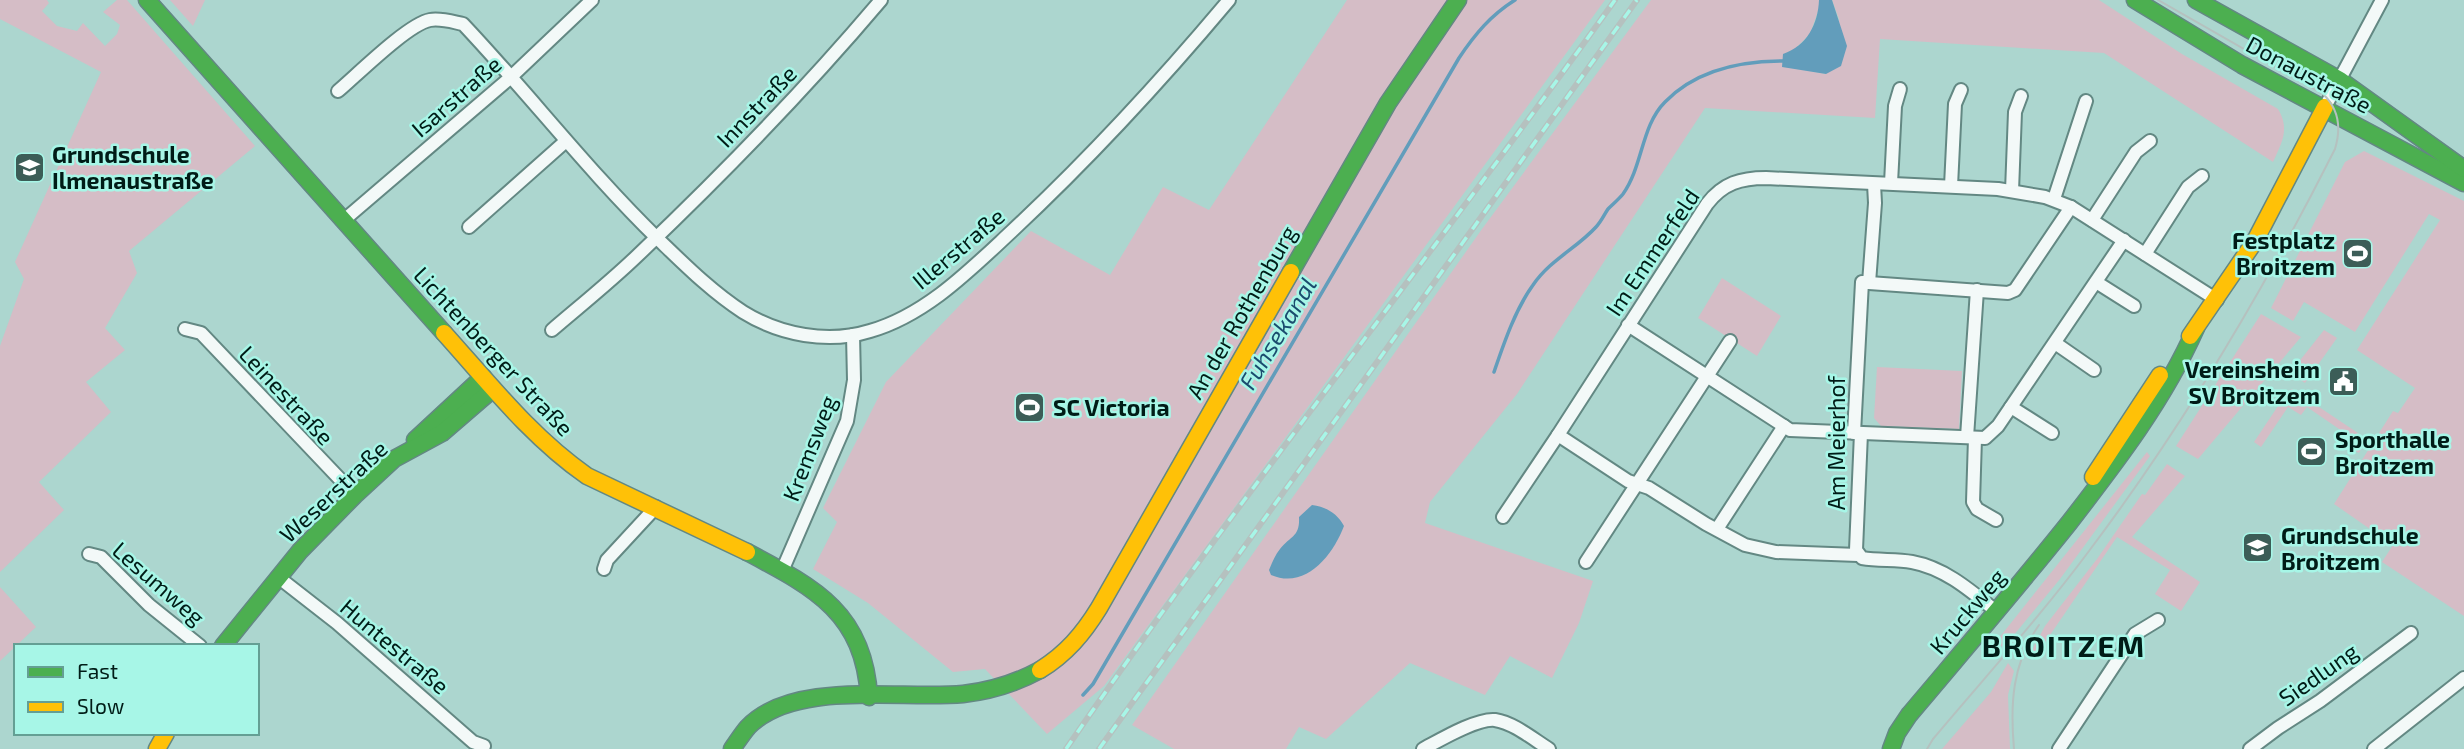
<svg xmlns="http://www.w3.org/2000/svg" width="2464" height="749" font-family="'Exo 2',sans-serif">
<style>
.green{fill:#d5bdc6}
.water{fill:#629dbb}
.lines{fill:none;stroke-linecap:round;stroke-linejoin:round}
.stream{stroke:#629dbb;stroke-width:3.5}
.street-casing{stroke:#638883;stroke-width:16}
.fast-casing{stroke:#638883;stroke-width:19}
.slow-casing{stroke:#638883;stroke-width:19}
.street{stroke:#f3f9f8;stroke-width:12}
.fast{stroke:#4caf50;stroke-width:16}
.slow{stroke:#ffc107;stroke-width:16}
.tram{stroke:#b5c1bf;stroke-width:2}
.rail-casing{stroke:#b5c1bf;stroke-width:6}
.rail{stroke:#a7f6e7;stroke-width:3.5;stroke-dasharray:10;stroke-linecap:butt}
.labels{text-anchor:middle;dominant-baseline:central;stroke-width:5;stroke-linejoin:round;paint-order:stroke}
.street-label{font-size:23px;fill:#001c17;stroke:#a7f6e7}
.poi-label{font-size:23px;font-weight:bold;fill:#001c17;stroke:#a7f6e7;text-anchor:start}
.water-label{font-size:24px;font-style:italic;fill:#1b4c6e;stroke:#a7f6e7}
.district-label{font-size:30px;font-weight:bold;letter-spacing:2px;fill:#001c17;stroke:#a7f6e7}
</style>
<rect width="100%" height="100%" fill="#acd6cf"/>
<g class="green">
<path d="M0 0H47L49 3 42 11 57 26 77 31 83 23 105 46 117 34 120 25 103 12 117 0H127L255 146 129 251 137 273 105 328 125 350 86 382 111 412 39 482 64 510 0 572V346L24 279 15 262 101 72 0 19Z"/>
<path d="M170 0H205L193 26Z"/>
<path d="M1347 0H1605L1104 686 1047 734 985 669 953 672 868 603 813 569 837 522 823 508 886 382 1031 231 1110 275 1163 187 1209 210Z"/>
<path d="M1651 0H1822L1810 34 1793 51 1804 70 1826 74 1839 19 1832 0H2099L2182 54 2278 109C2290 129 2282 142 2273 162L2104 53 1880 39 1875 118 1705 108 1517 394 1430 502 1425 523 1593 581 1579 623 1552 678 1510 656 1485 695 1410 663 1326 739 1299 727 1286 749H1174L1132 725 1482 229Z"/>
<path d="M2364 151 2464 201V616L2382 562 2393 545 2334 504 2393 411 2398 413 2415 388 2357 350 2440 220 2429 214 2355 332 2304 302 2293 321 2271 308 2345 162Z"/>
<path d="M1722 278 1781 316 1757 356 1698 318Z"/>
<path d="M2261 314 2301 337 2198 459 2176 446Z"/>
<path d="M2324 330 2337 338 2305 383 2290 373Z"/>
<path d="M1877 367 1962 371 1959 429 1881 426 1874 418Z"/>
<path d="M2292 389 2361 435 2364 443 2359 453 2337 439 2342 431 2307 407 2301 415 2288 407 2261 447 2254 442 2288 391Z"/>
<path d="M2147 452 2150 456 2060 579 2004 647 1995 643Z"/>
<path d="M2167 464 2185 476 2132 537 2200 582 2181 611 2155 594 2170 570 2117 537 2035 657 2030 654 2045 626 2097 559 2142 494 2145 495Z"/>
<path d="M0 587 36 627 0 661Z"/>
<path d="M2008 663 2014 671 2008 695 2010 749H1942L1991 692Z"/>
</g>
<g class="water">
<path d="M1819 0H1832L1847 46 1841 66 1826 74 1782 67 1783 54C1807 46 1818 24 1819 0Z"/>
<path d="M1312 505C1326 507 1337 513 1344 526 1333 555 1306 590 1271 575L1269 570C1272 563 1275 555 1280 549 1291 535 1300 537 1299 517Z"/>
</g>
<g class="lines">
<g class="stream">
<path d="M1494 372C1504 343 1515 310 1533 285 1550 260 1577 248 1596 227 1601 222 1604 215 1608 209 1613 204 1619 199 1623 194 1643 166 1641 126 1665 102 1696 70 1739 61 1783 61"/>
<path d="M1083 695 1093 684 1459 58C1475 34 1491 15 1515 0"/>
</g>
<defs>
<g id="street">
<path d="M338 91C357 75 408 24 430 20 441 18 453 22 463 24 530 95 589 172 659 240 685 265 712 292 743 312 780 335 828 344 870 331 926 315 970 270 1012 231 1089 159 1161 81 1229 0"/>
<path d="M2325 107 2382 0"/>
<path d="M1891 183 1895 106 1900 89"/>
<path d="M1874 184 1875 203 1869 283 1862 282 1854 433H1861L1856 550 1862 558C1879 561 1895 559 1912 562 1945 568 1971 591 1997 612"/>
<path d="M1951 186 1955 104 1961 90"/>
<path d="M2012 191 2015 112 2021 96"/>
<path d="M2054 199 2086 101"/>
<path d="M344 220 511 77 592 0"/>
<path d="M2092 220 2136 152 2150 141"/>
<path d="M469 227 566 141"/>
<path d="M2145 254 2188 187 2202 176"/>
<path d="M2096 282 2134 306"/>
<path d="M1869 283 2008 293 2015 290 2071 207"/>
<path d="M1628 325 1790 430 1985 438 1998 426 2124 240"/>
<path d="M185 329 201 333 355 495"/>
<path d="M552 330C580 306 610 282 637 256 722 175 805 90 881 0"/>
<path d="M2055 343 2094 370"/>
<path d="M2011 407 2052 433"/>
<path d="M1967 437 1977 290"/>
<path d="M1975 438 1973 502 1977 509 1996 520"/>
<path d="M1503 517 1558 435"/>
<path d="M1717 529 1784 426"/>
<path d="M89 554 101 557 149 605 200 646"/>
<path d="M1858 555 1776 552 1745 545 1706 524 1649 488 1628 481 1558 435 1707 204C1723 183 1741 178 1766 178L1998 189 2045 197 2071 207 2217 300"/>
<path d="M1586 562 1730 341"/>
<path d="M604 569 607 560 656 507"/>
<path d="M782 571 847 421 854 380 853 335"/>
<path d="M278 577 337 623 473 742 484 746"/>
<path d="M1423 749C1440 740 1477 718 1495 720 1514 723 1533 739 1549 749"/>
<path d="M2059 749 2135 634 2158 620"/>
<path d="M2250 749 2278 728 2320 701 2411 633"/>
<path d="M2374 749 2464 678"/>
</g>
<g id="fast">
<path d="M147 0 444 333"/>
<path d="M2135 0 2242 65 2464 183"/>
<path d="M2196 0 2340 80 2464 169"/>
<path d="M1291 272 1388 103 1458 0"/>
<path d="M415 440 483 377"/>
<path d="M747 552C815 588 864 613 869 697"/>
<path d="M223 646 300 551 355 495 394 459 442 433 493 389"/>
<path d="M732 749C737 742 742 734 748 727 794 679 902 700 963 694 990 691 1016 683 1040 670"/>
<path d="M1891 749 1897 733 1909 715C1963 651 2017 588 2069 523 2117 461 2164 400 2196 328"/>
</g>
<g id="slow">
<path d="M444 333C489 383 531 437 587 476L747 552"/>
<path d="M2190 336 2255 241 2325 107"/>
<path d="M2093 477 2160 375"/>
<path d="M1040 670C1066 654 1083 634 1099 608L1291 272"/>
<path d="M157 749 166 733"/>
</g>
</defs>
<use href="#street" class="street-casing"/>
<use href="#fast" class="fast-casing"/>
<use href="#slow" class="slow-casing"/>
<use href="#street" class="street"/>
<use href="#fast" class="fast"/>
<use href="#slow" class="slow"/>
<g class="tram">
<path d="M1927 749 1933 739C1985 677 2040 617 2089 551 2184 425 2264 290 2335 149 2341 129 2339 109 2323 94L2158 0"/>
<path d="M2014 749C2010 704 2012 664 2039 625"/>
</g>
<defs>
<g id="rail">
<path d="M1066 749C1241 494 1435 252 1615 0"/>
<path d="M1099 749 1637 0"/>
</g>
</defs>
<use href="#rail" class="rail-casing"/>
<use href="#rail" class="rail"/>
</g>
<defs>
<symbol id="school-square" viewBox="-11 -11 22 22"><rect x="-9" y="-9" width="18" height="18" rx="4" fill="#3c5d57" stroke="#a7f6e7"/><path d="M0-5L7-2L0 1L-7-2ZM-4 1L0 2.5L4 1V4Q0 6-4 4Z" fill="#fff"/></symbol>
<symbol id="stadium-square" viewBox="-11 -11 22 22"><rect x="-9" y="-9" width="18" height="18" rx="4" fill="#3c5d57" stroke="#a7f6e7"/><path d="M0-5a6.5 5 0 1 0 0 10a6.5 5 0 1 0 0-10ZM-3.5-1.8h7v3.6h-7Z" fill="#fff"/></symbol>
<symbol id="civic-square" viewBox="-11 -11 22 22"><rect x="-9" y="-9" width="18" height="18" rx="4" fill="#3c5d57" stroke="#a7f6e7"/><path d="M-.6-6.5H3V-4.5H.6V-3L4-1V1h2V6H-6V1h2V-1L-.6-3ZM-1.2 2.5V6h2.4V2.5Z" fill="#fff"/></symbol>
</defs>
<g fill-rule="evenodd">
<use href="#school-square" x="12" y="150" width="35" height="35"/>
<use href="#stadium-square" x="2340" y="236" width="35" height="35"/>
<use href="#civic-square" x="2326" y="364" width="35" height="35"/>
<use href="#stadium-square" x="1012" y="390" width="35" height="35"/>
<use href="#stadium-square" x="2294" y="434" width="35" height="35"/>
<use href="#school-square" x="2240" y="530" width="35" height="35"/>
</g>
<g class="labels">
<g class="street-label">
<text transform="translate(2309 74) rotate(28)">Donaustraße</text>
<text transform="translate(456 96) rotate(-41)">Isarstraße</text>
<text transform="translate(756 106) rotate(-46)">Innstraße</text>
<text transform="translate(958 248) rotate(-40)">Illerstraße</text>
<text transform="translate(1652 252) rotate(-56)">Im Emmerfeld</text>
<text transform="translate(1241 312) rotate(-60)">An der Rothenburg</text>
<text transform="translate(494 351) rotate(47)">Lichtenberger Straße</text>
<text transform="translate(287 395) rotate(47)">Leinestraße</text>
<text transform="translate(1836 443) rotate(-90)">Am Meierhof</text>
<text transform="translate(809 448) rotate(-69)">Kremsweg</text>
<text transform="translate(333 491) rotate(-43)">Weserstraße</text>
<text transform="translate(159 583) rotate(41)">Lesumweg</text>
<text transform="translate(1967 611) rotate(-50)">Kruckweg</text>
<text transform="translate(395 646) rotate(40)">Huntestraße</text>
<text transform="translate(2318 674) rotate(-35)">Siedlung</text>
</g>
<g class="poi-label">
<text x="52" y="154">Grundschule<tspan x="52" dy="26">Ilmenaustraße</tspan></text>
<text x="2335" y="240" text-anchor="end">Festplatz<tspan x="2335" dy="26">Broitzem</tspan></text>
<text x="2320" y="369" text-anchor="end">Vereinsheim<tspan x="2320" dy="26">SV Broitzem</tspan></text>
<text x="1053" y="407">SC Victoria</text>
<text x="2335" y="439">Sporthalle<tspan x="2335" dy="26">Broitzem</tspan></text>
<text x="2281" y="535">Grundschule<tspan x="2281" dy="26">Broitzem</tspan></text>
</g>
<g class="water-label">
<text transform="translate(1277 333) rotate(-59)">Fuhsekanal</text>
</g>
<g class="district-label">
<text x="2064" y="645">BROITZEM</text>
</g>
</g>
<rect x="14" y="644" width="245" height="91" fill="#a7f6e7" stroke="#649f94" stroke-width="2"/>
<rect x="28" y="667" width="35" height="10" fill="#4caf50" stroke="#649f94" stroke-width="2"/>
<text x="77" y="679" font-size="21" fill="#001c17">Fast</text>
<rect x="28" y="702" width="35" height="10" fill="#ffc107" stroke="#649f94" stroke-width="2"/>
<text x="77" y="714" font-size="21" fill="#001c17">Slow</text>
</svg>
